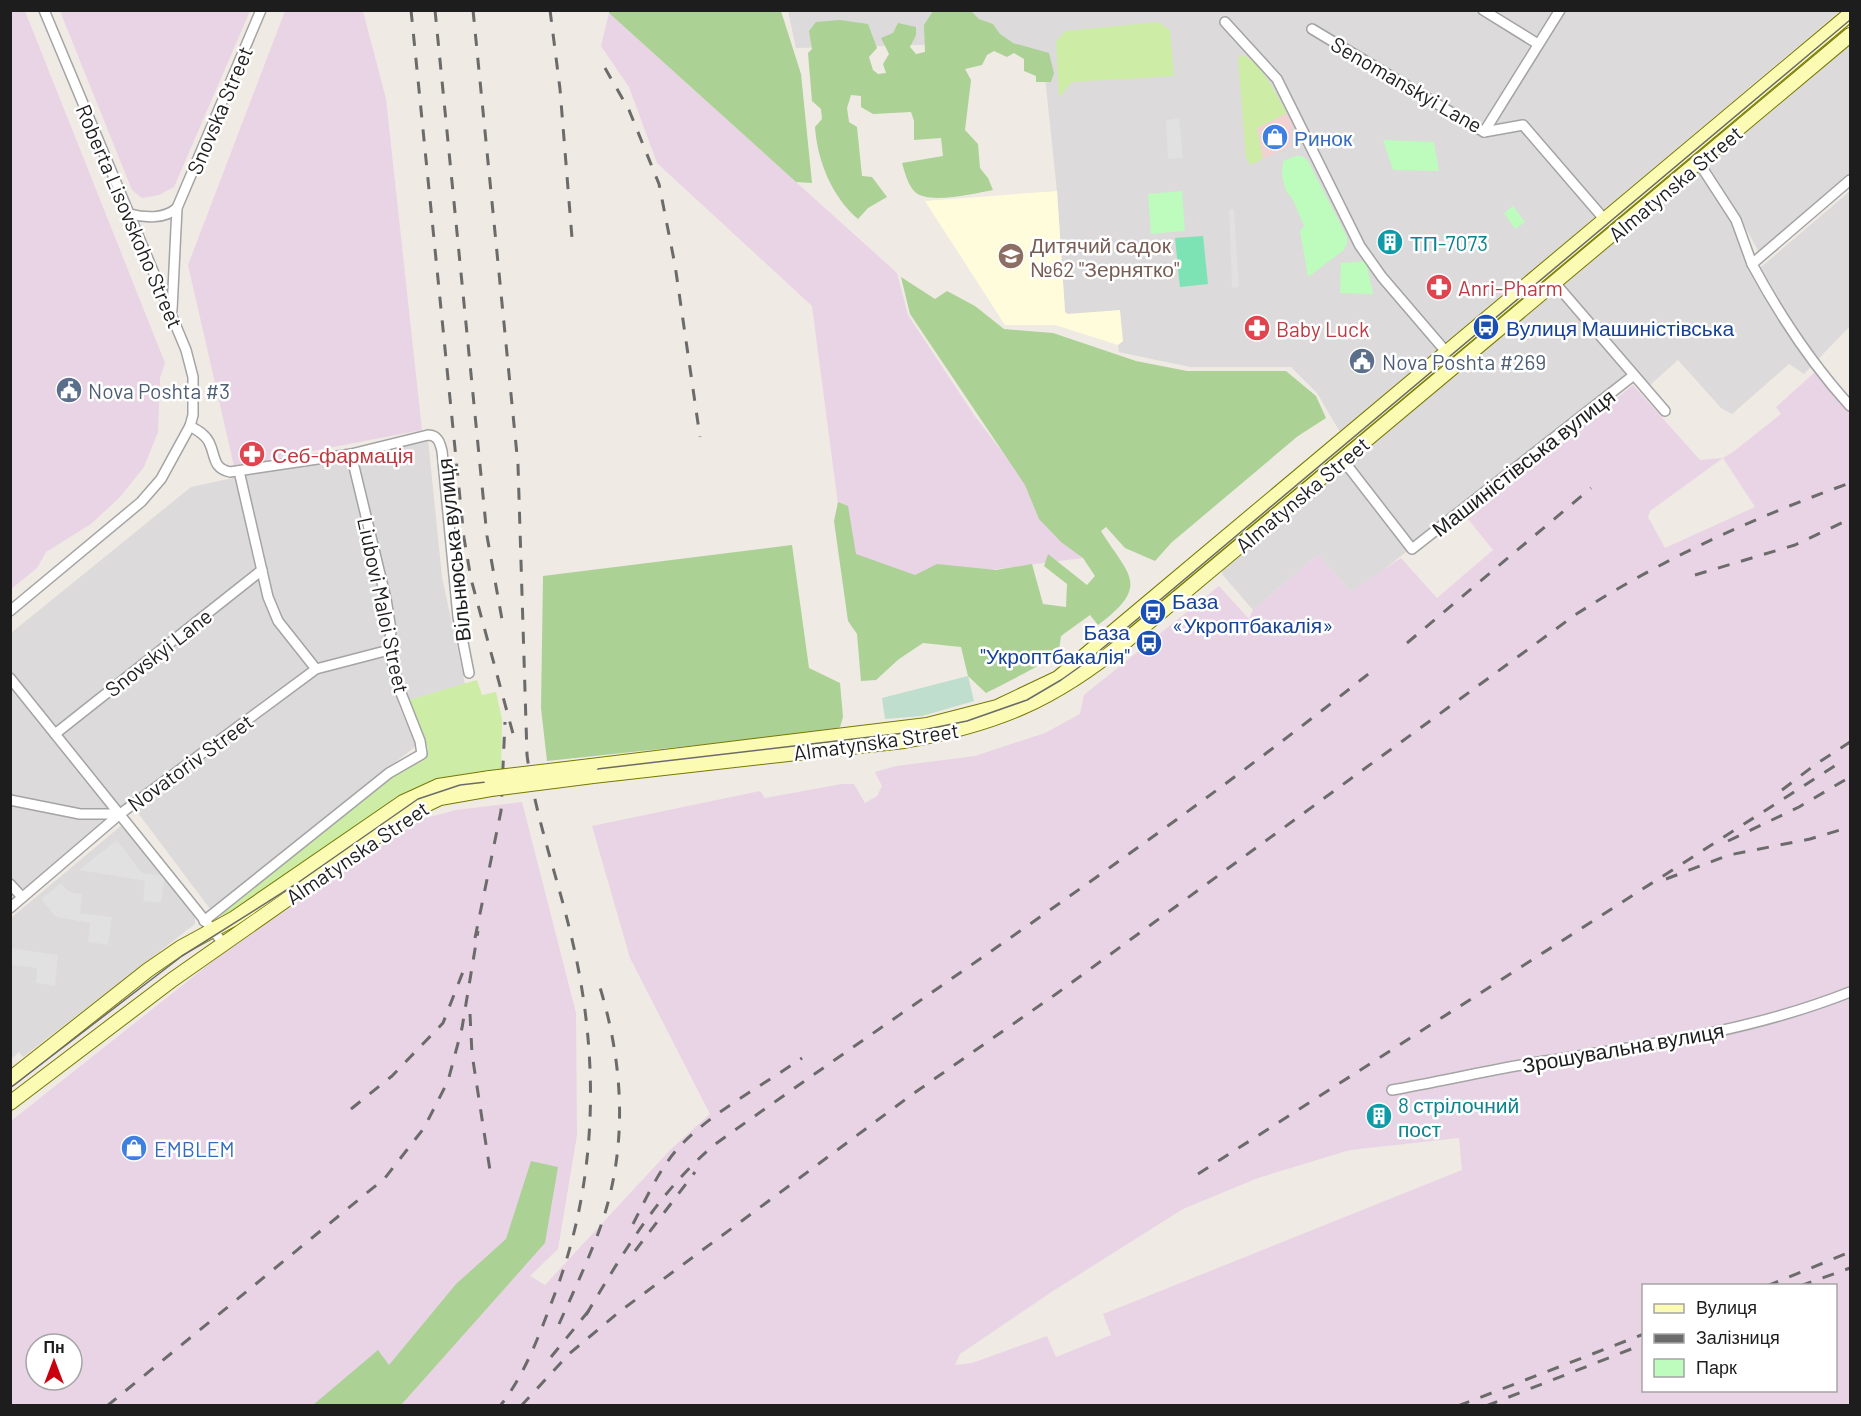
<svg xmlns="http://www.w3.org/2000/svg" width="1861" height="1416" font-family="Barlow,sans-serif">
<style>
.residential{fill:#dcdada}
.commercial{fill:#f1d1d2}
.industrial{fill:#e9d4e6;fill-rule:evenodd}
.education{fill:#fffcdc}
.grass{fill:#cdeca6}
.forest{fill:#abd195}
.wetland{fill:#bfdecd}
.park{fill:#bdfcbd}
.pitch{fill:#7de2b4}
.parking{fill:#e1e1e1}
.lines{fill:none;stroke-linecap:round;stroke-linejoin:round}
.street-casing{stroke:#a4a4a4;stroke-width:12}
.secondary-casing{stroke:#757900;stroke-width:16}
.street{stroke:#fff;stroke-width:9}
.secondary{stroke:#fcfbb4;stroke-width:14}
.tram{stroke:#6b6b6b;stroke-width:1.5}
.rail{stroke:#6b6b6b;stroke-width:3;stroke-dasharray:12 12;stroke-linecap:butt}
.secondary-bridge-casing{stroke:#757900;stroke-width:16;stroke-linecap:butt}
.secondary-bridge{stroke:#fcfbb4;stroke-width:14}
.labels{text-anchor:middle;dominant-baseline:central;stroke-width:5;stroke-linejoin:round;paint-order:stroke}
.street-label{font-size:21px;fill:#1d1d1d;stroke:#fff}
.shop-label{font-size:21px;fill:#366cbe;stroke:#fff;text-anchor:start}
.culture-label{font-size:21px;fill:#0d838f;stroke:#fff;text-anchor:start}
.education-label{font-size:21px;fill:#785e54;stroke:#fff;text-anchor:start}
.health-label{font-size:21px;fill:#be3a42;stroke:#fff;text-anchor:start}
.transit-label{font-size:21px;fill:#164399;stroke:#fff;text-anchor:start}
.service-label{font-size:21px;fill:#4e5e75;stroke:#fff;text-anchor:start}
</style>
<rect width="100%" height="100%" fill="#efeae3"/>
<g class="residential">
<path d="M788 11H1840L1340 432 1317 393 1291 367H1190L1119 352 1118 345 1123 341 1065 312 1057 191 1043 58 1000 43 796 48Z"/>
<path d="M1850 41V176L1760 254 1733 205 1704 163Z"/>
<path d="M1700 167 1726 209 1753 271 1760 268 1850 191V326L1804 374 1789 364 1732 414 1721 408 1678 360 1650 385 1560 285Z"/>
<path d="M1555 289 1627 375 1371 580 1351 592 1318 555 1253 610 1222 574V569Z"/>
<path d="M428 439 442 577 465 684 398 703 416 746 210 909 135 809 11 912V633L191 487 247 475 343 459Z"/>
<path d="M122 825 195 918V924L23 1057 19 1052 11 1059V918Z"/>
</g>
<path class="commercial" d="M1287 113 1293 127 1290 146 1263 159 1257 128Z"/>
<g class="industrial">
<path d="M25 11 165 363 160 378 158 432 144 467 120 497 91 524 46 552 37 568 11 589 10 11Z"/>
<path d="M60 11H250L174 187 159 195 142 198 132 190Z"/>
<path d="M285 11H363L386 99 422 430 234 466 188 265Z"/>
<path d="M609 13 897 273 908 315 974 415 1083 558 849 588 812 306 657 163 629 87 601 46Z"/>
<path d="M1815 372 1850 412V1405L11 1406V1121L227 950 422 819 456 810 522 802 576 1013 577 1135 558 1249 530 1276 545 1285 671 1149 710 1114 630 958 592 826 760 791 765 798 842 784H854L865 803 877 796 882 786 875 772 896 766 975 756 1045 733 1080 714 1084 695 1219 586 1249 619 1253 610 1318 555 1351 592 1401 558 1437 598 1493 550 1468 519 1633 385 1700 460 1723 458 1733 452 1781 414 1776 407ZM1723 458 1755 507 1665 548 1648 517 1650 511ZM1459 1138 1462 1170 1103 1314 1111 1335 1056 1357 1047 1336 972 1363 955 1365 960 1354 1053 1291 1183 1209 1258 1178 1350 1150ZM1644 1286H1836V1390H1644ZM36 1344H72V1380H36Z"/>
</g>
<path class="education" d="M1057 191 1065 312 1067 314 1120 310 1123 341 1118 345 1055 325H1005L925 201Z"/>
<g class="grass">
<path d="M1158 22 1170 30 1174 76 1072 82 1059 97 1056 42 1065 31Z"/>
<path d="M1241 55C1259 58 1278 97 1287 113L1257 128 1263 159 1251 165 1246 159 1238 59Z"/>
<path d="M477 680 482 695 496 692 502 719 501 772 442 780 230 914 217 916 397 774 426 759 428 749 409 700Z"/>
</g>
<g class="forest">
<path d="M610 10 781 11 801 74 812 183 796 182 609 13Z"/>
<path d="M933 11H971L979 19 993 24 1000 34 1013 43 1049 53 1054 73 1051 82H1036V76L1024 71V59L1014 53 1007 57 994 51 987 55 982 65 965 69 971 80 965 130 978 144 980 168 988 178 993 190C976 193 929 205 915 192 908 185 905 173 902 163L943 156 941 138 914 140V121L911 112 873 114 861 107V96L851 95 847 108 849 122 857 127 862 176 872 177 887 197 868 208 858 219C832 197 817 160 815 127L822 119 821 109 812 101 808 53 812 49 809 31 816 22 840 20 868 24 877 48 869 57 873 70 878 74 886 73 883 64 889 54 881 38 893 33 898 23 916 27V35L910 47 916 54 925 52 924 25Z"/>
<path d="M901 277 935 299 947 291 975 306 1004 329 1053 333 1136 361 1187 371H1286L1316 396 1326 418 1298 436 1171 543 1155 561 1125 548 1106 527 1101 531C1128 575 1152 585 1098 625L1090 615 1061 636C1060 641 1060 647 1058 651 1052 661 999 686 986 693L968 676 961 647 923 643 899 659 876 680 861 681 857 634 848 621 834 521 838 502 848 506 856 554 915 575 937 564 996 570 1032 564 1043 604 1066 607 1067 584 1044 566 1048 554 1087 585 1095 576 1083 558 1061 542 1039 519 1025 485 910 314Z"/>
<path d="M792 545 809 668 840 683 843 717 840 727 829 731 547 761 541 708 543 576Z"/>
<path d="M531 1161 558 1167 545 1243 401 1405H313L378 1350 389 1365 456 1284 506 1239Z"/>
</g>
<path class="wetland" d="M968 676 974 701 922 716 885 719 882 698Z"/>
<g class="park">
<path d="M1383 140 1434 142 1439 171 1393 170Z"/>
<path d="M1296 156H1302L1308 161 1347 237V244L1344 250 1308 277 1300 231 1304 226 1293 200 1286 191 1282 176 1283 161Z"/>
<path d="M1182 191 1185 231 1151 234 1148 194Z"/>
<path d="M1513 206 1525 222 1515 229 1504 213Z"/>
<path d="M1366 261 1373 294 1340 293 1341 263Z"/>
</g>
<path class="pitch" d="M1203 236 1208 284 1180 287 1175 238Z"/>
<g class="parking">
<path d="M1179 118 1183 158 1168 159 1166 120Z"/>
<path d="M1229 209H1234L1239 287 1232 288Z"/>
<path d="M117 840 142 873 165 876 161 903 143 901 145 881 79 870Z"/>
<path d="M61 883 69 892 82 894 80 913 112 917 108 945 88 942 90 923 56 917 41 899Z"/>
<path d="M11 932V948L58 955 55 986 36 983 37 968 11 965Z"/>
</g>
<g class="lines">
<defs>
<g id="street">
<path d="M1483 10 1538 44"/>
<path d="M1225 22 1277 79 1360 246 1382 277 1448 354"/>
<path d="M1312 29 1484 132 1523 125 1605 220"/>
<path d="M1484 132 1560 10"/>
<path d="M1699 163 1736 220 1752 264"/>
<path d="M1850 180 1752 264C1780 316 1811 363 1850 406"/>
<path d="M130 214C145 218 165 219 177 208"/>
<path d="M1555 283 1665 411"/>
<path d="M172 310 177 208 261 10"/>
<path d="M190 426C197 430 205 434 209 442 216 456 212 468 230 472L351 454 428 435C438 435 440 443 442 451L458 617 469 673"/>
<path d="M1343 460 1412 549 1634 375"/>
<path d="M239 471 268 597 278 621 316 669"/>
<path d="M10 611 141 502 161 479 190 426 193 415V377L186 350 44 10"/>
<path d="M10 678 223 943"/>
<path d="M55 734 262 570"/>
<path d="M10 800 80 814H120"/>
<path d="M10 884 22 897"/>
<path d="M10 908 120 814 316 669 389 650"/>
<path d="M204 921 389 773 422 754 420 741 399 688 389 650 391 630 386 599 351 454"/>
<path d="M1392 1090C1443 1081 1494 1069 1545 1061 1648 1045 1752 1031 1850 992"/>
</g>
<g id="secondary">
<path d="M591 766 927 725 997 707 1058 678 1850 14"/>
<path d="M593 776 904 741C997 724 1053 701 1126 641L1850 35"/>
<path d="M10 1079 148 970 180 948 233 919 403 802 438 786 490 778"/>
<path d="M10 1103 172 980 413 811 440 798 491 789"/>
</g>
</defs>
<use href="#street" class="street-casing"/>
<use href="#secondary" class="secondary-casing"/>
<use href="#street" class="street"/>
<use href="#secondary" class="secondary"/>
<path class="tram" d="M10 1088 182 956 296 884 418 799 460 785 913 732 967 721 1027 700 1061 680 1085 663 1850 20"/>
<g class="rail">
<path d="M411 10 464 538 471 579 515 741"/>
<path d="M435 10 487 536 503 625"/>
<path d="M473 10 518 465 527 755C535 816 556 872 570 931 600 1052 599 1179 554 1296 540 1333 525 1375 500 1406"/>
<path d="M550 10 560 89 572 238"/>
<path d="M605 68 629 110 659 184 675 265 700 437"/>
<path d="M1695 575 1795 545 1850 519"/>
<path d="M1407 643 1591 488"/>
<path d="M1782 790 1816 764 1850 742"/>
<path d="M1728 841 1799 807 1850 777"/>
<path d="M1666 879 1729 855 1810 839 1850 827"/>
<path d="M475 938 501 811 505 722"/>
<path d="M470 1014 472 1054 491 1177"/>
<path d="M351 1109 392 1076 443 1023 466 964"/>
<path d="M1198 1174 1844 760"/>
<path d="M633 1224C647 1197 660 1167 681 1145 715 1110 762 1086 802 1058"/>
<path d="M635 1251 695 1172"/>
<path d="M1767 1286 1850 1252"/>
<path d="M1800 1286 1850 1268"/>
<path d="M586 1315C623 1253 658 1193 714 1145 934 988 1161 840 1372 671"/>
<path d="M559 1324C573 1293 587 1263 599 1231 629 1149 624 1063 598 981"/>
<path d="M551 1357 591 1308"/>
<path d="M107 1406 385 1178 424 1128 448 1081 462 1028 478 931"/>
<path d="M521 1406 569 1354 619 1312 910 1096 1056 994 1575 615C1660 560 1755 517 1850 483"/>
<path d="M1458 1406 1644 1334"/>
<path d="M1486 1406 1644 1344"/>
</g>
<defs>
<g id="secondary-bridge">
<path d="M490 778 591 766"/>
<path d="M491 789 593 776"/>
</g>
</defs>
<use href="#secondary-bridge" class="secondary-bridge-casing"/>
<use href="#secondary-bridge" class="secondary-bridge"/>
</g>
<defs>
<symbol id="shop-disc" viewBox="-11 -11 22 22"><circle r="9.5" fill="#3f7fe0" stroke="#fff"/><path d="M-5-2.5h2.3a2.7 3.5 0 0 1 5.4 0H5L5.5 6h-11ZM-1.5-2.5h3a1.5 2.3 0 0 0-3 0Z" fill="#fff"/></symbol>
<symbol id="building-disc" viewBox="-11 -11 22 22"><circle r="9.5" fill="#0f9aa8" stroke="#fff"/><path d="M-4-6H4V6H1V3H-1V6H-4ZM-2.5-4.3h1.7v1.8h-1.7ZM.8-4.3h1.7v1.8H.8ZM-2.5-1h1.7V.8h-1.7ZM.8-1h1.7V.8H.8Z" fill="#fff"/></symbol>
<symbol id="school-disc" viewBox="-11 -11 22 22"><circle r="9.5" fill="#8d6e63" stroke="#fff"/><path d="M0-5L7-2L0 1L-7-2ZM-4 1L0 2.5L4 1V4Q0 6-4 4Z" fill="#fff"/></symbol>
<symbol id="pharmacy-disc" viewBox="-11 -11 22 22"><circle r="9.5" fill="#e0444e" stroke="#fff"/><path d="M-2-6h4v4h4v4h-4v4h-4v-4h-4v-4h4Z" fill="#fff"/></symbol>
<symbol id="bus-disc" viewBox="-11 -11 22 22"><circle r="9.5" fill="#1a4fb4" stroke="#fff"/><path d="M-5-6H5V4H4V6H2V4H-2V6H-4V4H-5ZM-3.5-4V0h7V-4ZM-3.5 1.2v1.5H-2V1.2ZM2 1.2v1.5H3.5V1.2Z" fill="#fff"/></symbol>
<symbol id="civic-disc" viewBox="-11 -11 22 22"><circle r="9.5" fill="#5c6f8a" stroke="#fff"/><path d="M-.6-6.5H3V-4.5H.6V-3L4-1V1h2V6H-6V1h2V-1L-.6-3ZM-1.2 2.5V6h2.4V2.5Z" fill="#fff"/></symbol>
</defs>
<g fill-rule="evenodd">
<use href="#shop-disc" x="1260" y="122" width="30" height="30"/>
<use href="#building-disc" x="1375" y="227" width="30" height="30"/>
<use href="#school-disc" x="996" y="241" width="30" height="30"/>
<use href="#pharmacy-disc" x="1424" y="272" width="30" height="30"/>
<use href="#bus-disc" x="1471" y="312" width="30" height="30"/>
<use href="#pharmacy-disc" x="1242" y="313" width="30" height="30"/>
<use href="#civic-disc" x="1347" y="346" width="30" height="30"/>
<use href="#civic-disc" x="54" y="375" width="30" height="30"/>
<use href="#pharmacy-disc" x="237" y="439" width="30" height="30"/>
<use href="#bus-disc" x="1138" y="597" width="30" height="30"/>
<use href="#bus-disc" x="1134" y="628" width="30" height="30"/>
<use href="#building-disc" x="1364" y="1101" width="30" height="30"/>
<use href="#shop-disc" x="119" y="1133" width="30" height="30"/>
</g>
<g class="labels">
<g class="street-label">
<text transform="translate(1407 84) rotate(30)">Senomanskyi Lane</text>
<text transform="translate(219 110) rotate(-67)">Snovska Street</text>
<text transform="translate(1675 183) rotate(-40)">Almatynska Street</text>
<text transform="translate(130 216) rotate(67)">Roberta Lisovskoho Street</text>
<text transform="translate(1523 462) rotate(-38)">Машиністівська вулиця</text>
<text transform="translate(1302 494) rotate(-40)">Almatynska Street</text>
<text transform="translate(453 550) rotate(-96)">Вільнюська вулиця</text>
<text transform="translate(384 605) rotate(78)">Liubovi Maloi Street</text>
<text transform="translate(158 652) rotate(-38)">Snovskyi Lane</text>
<text transform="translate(876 741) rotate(-8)">Almatynska Street</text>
<text transform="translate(190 762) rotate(-36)">Novatoriv Street</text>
<text transform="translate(357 852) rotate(-34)">Almatynska Street</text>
<text transform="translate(1623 1047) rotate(-10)">Зрошувальна вулиця</text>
</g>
<g class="shop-label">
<text x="1294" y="137">Ринок</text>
<text x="154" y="1148">EMBLEM</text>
</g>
<g class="culture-label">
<text x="1410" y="242">ТП-7073</text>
<text x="1398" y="1104">8 стрілочний<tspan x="1398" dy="24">пост</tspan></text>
</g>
<g class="education-label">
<text x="1030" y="244">Дитячий садок<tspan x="1030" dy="24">№62 "Зернятко"</tspan></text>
</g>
<g class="health-label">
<text x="1458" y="287">Anri-Pharm</text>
<text x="1276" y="328">Baby Luck</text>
<text x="272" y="454">Себ-фармація</text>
</g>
<g class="transit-label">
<text x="1506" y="327">Вулиця Машиністівська</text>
<text x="1172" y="600">База<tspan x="1172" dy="24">«Укроптбакалія»</tspan></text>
<text x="1130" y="631" text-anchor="end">База<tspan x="1130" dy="24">"Укроптбакалія"</tspan></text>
</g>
<g class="service-label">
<text x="1382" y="361">Nova Poshta #269</text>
<text x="88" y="390">Nova Poshta #3</text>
</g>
</g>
<rect width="1861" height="1416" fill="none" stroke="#1d1d1d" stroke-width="24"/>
<rect x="1642" y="1284" width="195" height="108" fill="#ffffff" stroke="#a5a5a5" stroke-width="1.5"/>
<rect x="1654" y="1304" width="30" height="9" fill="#fcfbb4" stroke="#a5a5a5" stroke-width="1.5"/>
<text x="1696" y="1314" font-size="18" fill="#1d1d1d">Вулиця</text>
<rect x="1654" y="1334" width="30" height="9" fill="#6b6b6b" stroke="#a5a5a5" stroke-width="1.5"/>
<text x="1696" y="1344" font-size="18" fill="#1d1d1d">Залізниця</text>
<rect x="1654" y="1359" width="30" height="18" fill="#bdfcbd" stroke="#a5a5a5" stroke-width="1.5"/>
<text x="1696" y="1374" font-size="18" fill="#1d1d1d">Парк</text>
<g transform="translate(54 1362)"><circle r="28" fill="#ffffff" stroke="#a5a5a5" stroke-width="1.5"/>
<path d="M0-4.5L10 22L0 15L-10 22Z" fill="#cb000f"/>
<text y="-9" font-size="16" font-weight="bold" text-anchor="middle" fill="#1d1d1d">Пн</text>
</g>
</svg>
